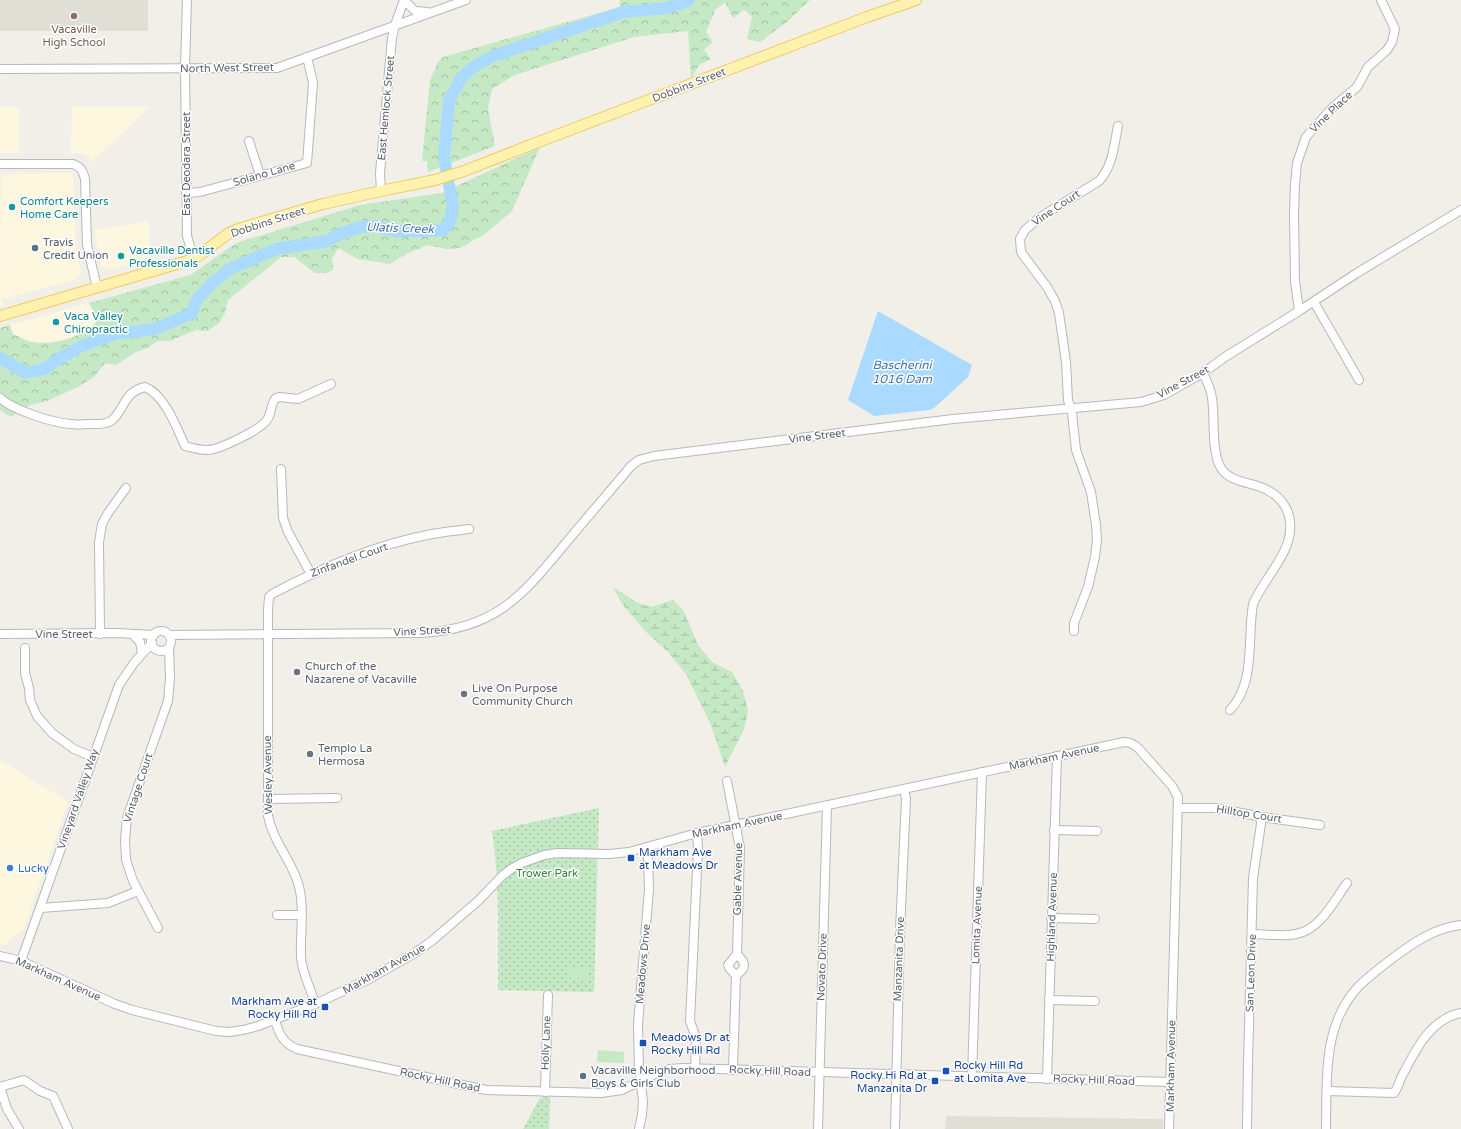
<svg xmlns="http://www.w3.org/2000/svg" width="1461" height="1129" font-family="'Varela Round',sans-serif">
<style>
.commercial{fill:#fef7e0}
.education{fill:#e1ded6}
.green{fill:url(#green-dots)}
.forest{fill:url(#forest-crowns)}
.wetland{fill:url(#wetland-marsh)}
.pitch{fill:#c5e8c5}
.water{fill:#aadaff}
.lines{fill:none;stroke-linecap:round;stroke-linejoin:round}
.river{stroke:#aadaff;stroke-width:12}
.minor-casing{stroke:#b5b8bc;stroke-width:10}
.major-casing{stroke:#f2c960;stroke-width:12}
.minor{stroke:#fff;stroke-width:8}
.major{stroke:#fff2af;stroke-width:10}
.education-dot{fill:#8d6e63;stroke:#fff;stroke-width:1.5}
.culture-dot{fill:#0f9aa8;stroke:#fff;stroke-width:1.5}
.service-dot{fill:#5c6f8a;stroke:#fff;stroke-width:1.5}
.worship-dot{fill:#6b7280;stroke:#fff;stroke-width:1.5}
.transit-dot{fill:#1a4fb4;stroke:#fff;stroke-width:1.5}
.shop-dot{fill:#3f7fe0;stroke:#fff;stroke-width:1.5}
.labels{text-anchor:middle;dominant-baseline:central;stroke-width:3;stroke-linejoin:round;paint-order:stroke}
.education-label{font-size:11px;fill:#785e54;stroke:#fff}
.street-label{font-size:11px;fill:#5f6368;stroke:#fff}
.culture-label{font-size:11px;fill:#0d838f;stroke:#fff;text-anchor:start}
.service-label{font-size:11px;fill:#4e5e75;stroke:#fff;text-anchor:start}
.worship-label{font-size:11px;fill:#5b616d;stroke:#fff;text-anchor:start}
.transit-label{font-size:11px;fill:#164399;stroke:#fff;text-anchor:start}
.shop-label{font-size:11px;fill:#366cbe;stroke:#fff;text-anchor:start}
.park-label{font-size:11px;fill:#348238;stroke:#fff}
.water-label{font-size:12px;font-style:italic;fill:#4174aa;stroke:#fff}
</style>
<defs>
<pattern id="green-dots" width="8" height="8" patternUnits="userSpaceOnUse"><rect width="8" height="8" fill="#c5e8c5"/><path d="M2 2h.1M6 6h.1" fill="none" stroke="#a3c0a4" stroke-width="1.8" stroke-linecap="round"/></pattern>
<pattern id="forest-crowns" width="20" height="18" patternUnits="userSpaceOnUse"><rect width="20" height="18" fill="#c5e8c5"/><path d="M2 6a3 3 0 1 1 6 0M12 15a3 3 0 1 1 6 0" fill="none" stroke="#a3c0a4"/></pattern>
<pattern id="wetland-marsh" width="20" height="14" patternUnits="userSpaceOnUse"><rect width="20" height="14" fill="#c5e8c5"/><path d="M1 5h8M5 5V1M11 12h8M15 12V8" fill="none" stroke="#a3c0a4"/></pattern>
</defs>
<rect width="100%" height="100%" fill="#f1efe8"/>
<g class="commercial">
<rect x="0" y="107" width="19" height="46"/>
<path d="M72 107H150L92 162 88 156 80 153 71 154Z"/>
<path d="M73 173 76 250 81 271 77 279 8 298H3V305L0 306 1 174Z"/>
<path d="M149 221V261L108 269 101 266 94 230Z"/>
<path d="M89 303 98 320 92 327 80 335 65 340 41 343 28 341 13 334 10 325Z"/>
<path d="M0 760 68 802 23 931 10 938 6 945 0 944Z"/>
</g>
<g class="education">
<rect x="0" y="0" width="148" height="31"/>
<path d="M946 1116 1163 1119V1129H945Z"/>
</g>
<g class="green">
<path d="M599 808 594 992 498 990C498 937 500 884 492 831Z"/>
<path d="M550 1097 549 1129H523L540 1098Z"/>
</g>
<g class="forest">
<path d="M620 0H810L787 22 760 42 747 39 752 16 744 10 733 18 725 2 715 10 706 32 713 42 704 50 711 59 699 65 691 79 688 31 634 37 515 75 492 89 488 109 495 146 428 172 427 161H422L430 80 438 62 443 57 620 7Z"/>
<path d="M540 147 512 211 485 234 460 248 446 249 428 245 406 254 390 264 358 259 338 248 332 259 333 270 326 273H315L294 257H281L228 300 225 313 219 323 207 331 196 330 170 341H158L147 348 136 352 116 365 105 363 95 376 78 387 47 401 30 405 11 417 0 410V328L10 325 13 334C18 336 23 339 28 341 51 347 83 338 98 320L89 303 190 275C207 265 222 251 239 242L360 205 442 193Z"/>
</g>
<path class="wetland" d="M613 587 636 602 651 607 673 600 684 611 698 645 712 662 732 672 743 691 748 711 744 729 725 767 711 725 686 674 667 651 646 632 622 604Z"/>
<g class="pitch">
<path d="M569 966 587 967V979L569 978Z"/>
<path d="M598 1050 624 1052V1063L597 1062Z"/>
</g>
<path class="water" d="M878 311 972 365 968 377 934 408 929 410 874 416 848 400Z"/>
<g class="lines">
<path class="river" d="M0 358 26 373 44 369 60 358 84 345 115 334 155 329 192 313 196 301 211 284 230 269 276 249 327 241 342 233 361 227 377 226 392 231H424L443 230 450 222 453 206 444 158 449 101 461 78 473 67 491 57 623 12 666 8 685 2 689 0"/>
<defs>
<g id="minor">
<path d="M187 0 185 68 187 236 194 259"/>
<path d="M404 0 415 11 427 12"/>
<path d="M0 69 277 68 466 0"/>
<path d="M249 141 260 175"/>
<path d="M0 164H73C81 167 83 171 85 179L87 245 97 288"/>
<path d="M381 191 380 173 392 38 395 25 404 0"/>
<path d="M186 193 200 192 307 163 313 83 307 57"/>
<path d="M1314 302 1359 380"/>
<path d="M1299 311 1295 281 1294 214 1295 185 1297 163 1306 137 1333 107 1357 87 1368 67 1387 50 1392 42 1395 29 1381 0"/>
<path d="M1203 373C1207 381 1211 389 1212 398 1215 417 1211 452 1221 468 1228 480 1245 482 1258 486 1270 490 1280 497 1286 508 1303 544 1266 573 1253 604 1247 639 1256 683 1230 710"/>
<path d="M0 398C13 410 53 423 71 424 77 425 84 424 90 424 97 424 104 425 111 421 125 410 123 392 145 387 164 394 177 428 185 446 192 448 199 450 207 450 219 450 260 430 267 420 272 413 270 404 276 398L279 397 298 399 331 384"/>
<path d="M281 469 283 518 288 532 311 574"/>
<circle cx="161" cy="641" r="10"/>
<path d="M1074 631V623L1088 587 1095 557 1097 540 1096 525 1091 492 1076 450 1072 413 1068 400 1066 362 1059 313 1055 301 1047 287 1021 252 1020 239 1025 230 1039 218 1099 181C1113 166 1114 145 1118 126"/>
<path d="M0 634 117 633 154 635"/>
<path d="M100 634 99 542 102 524 108 513 126 488"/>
<path d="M169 635 421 633C499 629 524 593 570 538 590 514 611 490 631 466L639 460 654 456 953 419 1141 402 1164 395 1203 373 1225 357 1299 311 1357 273 1461 210"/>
<path d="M135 637 140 642 142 653"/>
<path d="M25 648V673L29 688 30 700 37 716 52 733 74 749 93 757"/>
<path d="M727 781 740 848 737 954 728 965 730 969 736 976"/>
<path d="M268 799 337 798"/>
<path d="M1178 808H1216L1262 817 1320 825"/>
<path d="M1054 830 1097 831"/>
<path d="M41 908 108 903 138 891"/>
<path d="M277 915H301"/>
<path d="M1051 918 1095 919"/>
<path d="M158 928 133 881 126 860 125 840 127 818 168 701 170 678 169 648"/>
<path d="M1253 934C1267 934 1282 937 1296 934 1320 930 1334 901 1347 883"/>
<path d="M0 956 21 961 115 1004 132 1010 216 1031 229 1032 243 1030 258 1026 315 1004 369 979 415 953 433 940 479 900 502 876 511 869 522 863 544 855 558 853 609 854 629 852 697 833 1124 742C1130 742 1134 744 1139 749L1172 786 1178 797 1169 1129"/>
<path d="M21 961 119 685 134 663 152 643"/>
<path d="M1049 1000 1095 1001"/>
<path d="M315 1004C311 988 302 974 301 957 300 934 305 905 298 883 291 860 273 841 268 816V610L269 597 272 594C321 568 372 546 427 535 441 532 455 531 469 529"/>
<path d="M275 1020C279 1034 283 1043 297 1049L486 1090 601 1093 622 1090 657 1073 670 1069 682 1068 1170 1082"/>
<path d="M695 1069 696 1038 690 1021 698 848 697 833"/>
<path d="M733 1070 736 976 743 969 744 965 743 961 737 954"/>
<path d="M972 1077 982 772"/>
<path d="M1047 1079 1057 756"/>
<path d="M0 1087 24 1080 40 1091 53 1096 68 1129"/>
<path d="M0 1087 7 1109 19 1129"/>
<path d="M1327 1091 1394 1093C1398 1088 1399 1082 1402 1076 1415 1051 1430 1019 1461 1013"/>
<path d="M545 1092 548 995"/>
<path d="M639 1129 642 1115 643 1101 639 1069 638 1024 649 889 648 858 645 848"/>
<path d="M818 1129 827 806"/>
<path d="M895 1129 900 931 906 799 904 789"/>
<path d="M1247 1129 1248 1062 1253 878 1262 817"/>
<path d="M1326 1129C1327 1080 1322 1026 1358 987 1369 976 1381 967 1393 958 1414 942 1435 928 1461 925"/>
</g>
<path id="major" d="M0 316 194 259 229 233 238 229 323 204 381 191 435 180 464 171 533 144 867 17 916 0"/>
</defs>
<use href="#minor" class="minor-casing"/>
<use href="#major" class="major-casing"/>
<use href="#minor" class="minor"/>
<use href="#major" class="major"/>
</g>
<circle class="education-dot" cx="74" cy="16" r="4"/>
<g class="culture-dot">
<circle cx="12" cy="207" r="4"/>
<circle cx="121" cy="256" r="4"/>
<circle cx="56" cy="322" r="4"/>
</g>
<g class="service-dot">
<circle cx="35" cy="248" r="4"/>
<circle cx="583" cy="1076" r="4"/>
</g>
<g class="worship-dot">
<circle cx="297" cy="672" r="4"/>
<circle cx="464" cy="694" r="4"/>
<circle cx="310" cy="754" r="4"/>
</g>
<g class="transit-dot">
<rect x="627" y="854" width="8" height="8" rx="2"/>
<rect x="321" y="1003" width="8" height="8" rx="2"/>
<rect x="639" y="1039" width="8" height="8" rx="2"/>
<rect x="942" y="1067" width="8" height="8" rx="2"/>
<rect x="931" y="1077" width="8" height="8" rx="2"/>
</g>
<circle class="shop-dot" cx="10" cy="868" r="4"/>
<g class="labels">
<g class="education-label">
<text x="74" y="29">Vacaville<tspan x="74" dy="13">High School</tspan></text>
</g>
<g class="street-label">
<text transform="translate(227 68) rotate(-1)">North West Street</text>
<text transform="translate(689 85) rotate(-21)">Dobbins Street</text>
<text transform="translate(386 108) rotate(-85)">East Hemlock Street</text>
<text transform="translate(1331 112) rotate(-44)">Vine Place</text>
<text transform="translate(186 164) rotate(-90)">East Deodara Street</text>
<text transform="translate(264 174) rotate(-16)">Solano Lane</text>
<text transform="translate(1056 208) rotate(-34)">Vine Court</text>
<text transform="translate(268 222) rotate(-18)">Dobbins Street</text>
<text transform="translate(1183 382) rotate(-28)">Vine Street</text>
<text transform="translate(817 436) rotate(-7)">Vine Street</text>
<text transform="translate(349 560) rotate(-20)">Zinfandel Court</text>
<text transform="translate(422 631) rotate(-3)">Vine Street</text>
<text x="64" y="634">Vine Street</text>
<text transform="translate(1054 757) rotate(-12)">Markham Avenue</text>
<text transform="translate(268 775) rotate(-91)">Wesley Avenue</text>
<text transform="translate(138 788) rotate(-72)">Vintage Court</text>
<text transform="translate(78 799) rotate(-71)">Vineyard Valley Way</text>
<text transform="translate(1249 814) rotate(9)">Hilltop Court</text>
<text transform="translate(737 825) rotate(-12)">Markham Avenue</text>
<text transform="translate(738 879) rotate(-89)">Gable Avenue</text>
<text transform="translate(1052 917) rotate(-88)">Highland Avenue</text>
<text transform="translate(977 925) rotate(-88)">Lomita Avenue</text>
<text transform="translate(899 959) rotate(-88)">Manzanita Drive</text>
<text transform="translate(643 964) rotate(-85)">Meadows Drive</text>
<text transform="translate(822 967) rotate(-88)">Novato Drive</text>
<text transform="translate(384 969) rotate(-29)">Markham Avenue</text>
<text transform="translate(1251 973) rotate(-88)">San Leon Drive</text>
<text transform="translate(58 979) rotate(24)">Markham Avenue</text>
<text transform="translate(546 1043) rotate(-88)">Holly Lane</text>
<text transform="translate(1171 1066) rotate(-89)">Markham Avenue</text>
<text transform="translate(770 1071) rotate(2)">Rocky Hill Road</text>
<text transform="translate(440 1080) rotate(12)">Rocky Hill Road</text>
<text transform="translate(1094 1080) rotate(2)">Rocky Hill Road</text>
</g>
<g class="culture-label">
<text x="20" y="201">Comfort Keepers<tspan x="20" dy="13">Home Care</tspan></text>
<text x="129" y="250">Vacaville Dentist<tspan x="129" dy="13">Professionals</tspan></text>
<text x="64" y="316">Vaca Valley<tspan x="64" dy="13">Chiropractic</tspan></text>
</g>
<g class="service-label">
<text x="43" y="242">Travis<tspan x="43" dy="13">Credit Union</tspan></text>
<text x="591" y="1070">Vacaville Neighborhood<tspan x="591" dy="13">Boys &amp; Girls Club</tspan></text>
</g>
<g class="worship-label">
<text x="305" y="666">Church of the<tspan x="305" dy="13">Nazarene of Vacaville</tspan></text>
<text x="472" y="688">Live On Purpose<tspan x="472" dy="13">Community Church</tspan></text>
<text x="318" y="748">Templo La<tspan x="318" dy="13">Hermosa</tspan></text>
</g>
<g class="transit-label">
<text x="639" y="852">Markham Ave<tspan x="639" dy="13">at Meadows Dr</tspan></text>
<text x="317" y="1001" text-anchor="end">Markham Ave at<tspan x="317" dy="13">Rocky Hill Rd</tspan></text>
<text x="651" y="1037">Meadows Dr at<tspan x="651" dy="13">Rocky Hill Rd</tspan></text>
<text x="954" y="1065">Rocky Hill Rd<tspan x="954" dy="13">at Lomita Ave</tspan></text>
<text x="927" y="1075" text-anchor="end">Rocky Hi Rd at<tspan x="927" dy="13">Manzanita Dr</tspan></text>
</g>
<g class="shop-label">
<text x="18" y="868">Lucky</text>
</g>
<g class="park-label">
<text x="547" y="873">Trower Park</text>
</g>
<g class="water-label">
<text transform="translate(400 228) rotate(2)">Ulatis Creek</text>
<text x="902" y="365">Bascherini<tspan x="902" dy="14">1016 Dam</tspan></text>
</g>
</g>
</svg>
